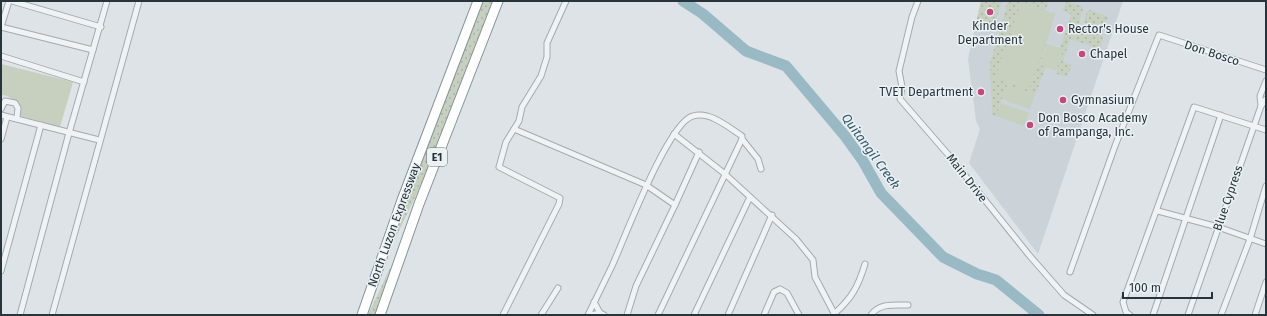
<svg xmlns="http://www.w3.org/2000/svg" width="1267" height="316" font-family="'Fira Sans',sans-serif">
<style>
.built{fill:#cbd3d8}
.grass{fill:url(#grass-dots)}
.green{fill:#c7d0bf}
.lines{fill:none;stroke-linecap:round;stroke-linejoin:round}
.river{stroke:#99b9c5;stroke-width:11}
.street-casing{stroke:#a3abb0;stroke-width:7}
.highway-casing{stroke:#85949c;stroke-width:11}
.street{stroke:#f0f3f5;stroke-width:5}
.highway{stroke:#fff;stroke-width:9}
.poi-dot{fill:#c64779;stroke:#ecf1f4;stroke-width:1.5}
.labels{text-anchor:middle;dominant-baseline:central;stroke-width:3;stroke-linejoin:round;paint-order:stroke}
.shield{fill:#ecf1f4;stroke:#626d73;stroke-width:1}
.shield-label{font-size:11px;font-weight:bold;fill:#27343c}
.poi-label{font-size:12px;fill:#27343c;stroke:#ecf1f4;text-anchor:start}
.street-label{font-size:12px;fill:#27343c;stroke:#ecf1f4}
.water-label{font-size:13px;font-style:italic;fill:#345c6e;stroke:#ecf1f4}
</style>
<defs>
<pattern id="grass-dots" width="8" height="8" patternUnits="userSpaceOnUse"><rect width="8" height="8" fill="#c7d0bf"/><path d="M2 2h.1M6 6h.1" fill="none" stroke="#abb3a5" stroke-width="1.8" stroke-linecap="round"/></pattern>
</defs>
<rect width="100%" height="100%" fill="#dde3e6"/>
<path class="built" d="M981 1H1123L1038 254 969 163 980 129 976 121 968 59Z"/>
<g class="grass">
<path d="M483 1H496L423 181 393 243 409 194Z"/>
<path d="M981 1H1002L992 32 975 27Z"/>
<path d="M1008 1H1049L1045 11 1055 14 1040 65 1046 67 1035 95 1007 85 996 116 992 115 990 63Z"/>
<path d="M1067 1 1081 6 1083 9 1078 27 1101 35 1103 38 1099 51 1094 49V47L1070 39 1063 62 1072 65 1067 77 1057 74 1056 71 1063 50 1060 48 1071 14 1062 10Z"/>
<path d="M1090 10 1108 17 1103 29 1085 23 1084 21 1087 12Z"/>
<path d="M390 268 393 270 378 315H368Z"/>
</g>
<g class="green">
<path d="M1021 2 1055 14 1029 90 995 78Z"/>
<path d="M1047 44 1063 49 1056 71 1040 65Z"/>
<path d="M1 64 73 82 60 127 17 115C15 105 13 95 1 95Z"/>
<path d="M1007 85 1035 95 1030 109 1002 99Z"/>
<path d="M1001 103 1029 113 1024 126 996 116Z"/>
</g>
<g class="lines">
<path class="river" d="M683 1 703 14 746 51 786 66 845 136 863 161 881 193 943 257 977 274 996 280 1039 315"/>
<defs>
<g id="street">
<path d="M12 1 101 27"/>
<path d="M918 1 912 17 899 71 902 87 900 99 952 159 1029 255 1064 295 1093 315"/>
<path d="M1 27 93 50"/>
<path d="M1 27 9 1"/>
<path d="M1 56 84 82"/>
<path d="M1261 106 1266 99"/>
<path d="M1 109 5 101 15 103 18 108 17 118"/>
<path d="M1 115 99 140"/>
<path d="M514 129 519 121 522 107 541 76 547 57V43L566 1"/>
<path d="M674 134 725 174 796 239 813 260 815 277 835 315"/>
<path d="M1 139 7 117"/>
<path d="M742 139 758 159 761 169"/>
<path d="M675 205 699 152"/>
<path d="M1158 211 1218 227 1266 244"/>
<path d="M1 271 41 125"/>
<path d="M1070 272 1115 146 1159 35 1266 70"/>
<path d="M594 302 600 313"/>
<path d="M834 314C852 298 858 287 865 264"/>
<path d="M20 315 69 133 107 1"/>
<path d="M52 315 139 1"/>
<path d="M503 315 559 204 560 198 499 167 506 142 514 129 646 185 675 205 636 286 627 315"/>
<path d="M541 315 558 288"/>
<path d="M588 315C596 299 604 282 612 266 624 240 668 122 693 116 710 111 728 127 742 136V139L658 315"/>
<path d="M590 315 600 313 604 315"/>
<path d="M694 315 750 197"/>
<path d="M728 315 772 215"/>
<path d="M764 315 774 292 780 289 787 293 799 315"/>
<path d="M871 315C879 303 894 305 908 305"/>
<path d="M1130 315 1126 312 1123 302 1194 107 1266 130"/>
<path d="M1153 315 1221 115"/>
<path d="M1188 315 1261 106 1260 96 1266 81"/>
<path d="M1221 315 1250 239 1266 186"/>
<path d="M1255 315 1266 282"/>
</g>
<g id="highway">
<path d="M362 315 402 200 478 1"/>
<path d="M380 315 419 204 498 1"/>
</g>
</defs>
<use href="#street" class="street-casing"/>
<use href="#highway" class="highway-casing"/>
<use href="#street" class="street"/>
<use href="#highway" class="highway"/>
</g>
<g class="poi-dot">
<circle cx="990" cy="12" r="4"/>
<circle cx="1060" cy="29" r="4"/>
<circle cx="1082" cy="54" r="4"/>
<circle cx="981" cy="92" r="4"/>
<circle cx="1063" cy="100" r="4"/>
<circle cx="1030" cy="125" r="4"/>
</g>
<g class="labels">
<rect class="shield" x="427" y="148" width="20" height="18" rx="3"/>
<g class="shield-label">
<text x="437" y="157">E1</text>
</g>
<g class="poi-label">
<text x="990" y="26" text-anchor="middle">Kinder<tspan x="990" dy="14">Department</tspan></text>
<text x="1068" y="29">Rector's House</text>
<text x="1090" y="54">Chapel</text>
<text x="973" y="92" text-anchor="end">TVET Department</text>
<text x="1071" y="100">Gymnasium</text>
<text x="1038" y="118">Don Bosco Academy<tspan x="1038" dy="14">of Pampanga, Inc.</tspan></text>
</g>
<g class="street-label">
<text transform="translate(1212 53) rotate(18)">Don Bosco</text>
<text transform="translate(967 178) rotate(52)">Main Drive</text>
<text transform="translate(1228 198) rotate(-71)">Blue Cypress</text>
<text transform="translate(394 225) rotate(-70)">North Luzon Expressway</text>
</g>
<g class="water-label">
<text transform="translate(871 151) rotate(54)">Quitangil Creek</text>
</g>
</g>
<rect width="1267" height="316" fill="none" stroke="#27343c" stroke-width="4"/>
<path d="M1123 292v6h89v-6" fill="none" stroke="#27343c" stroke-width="2"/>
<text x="1129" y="292" font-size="12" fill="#27343c" stroke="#ecf1f4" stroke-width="3" paint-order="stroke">100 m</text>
</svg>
